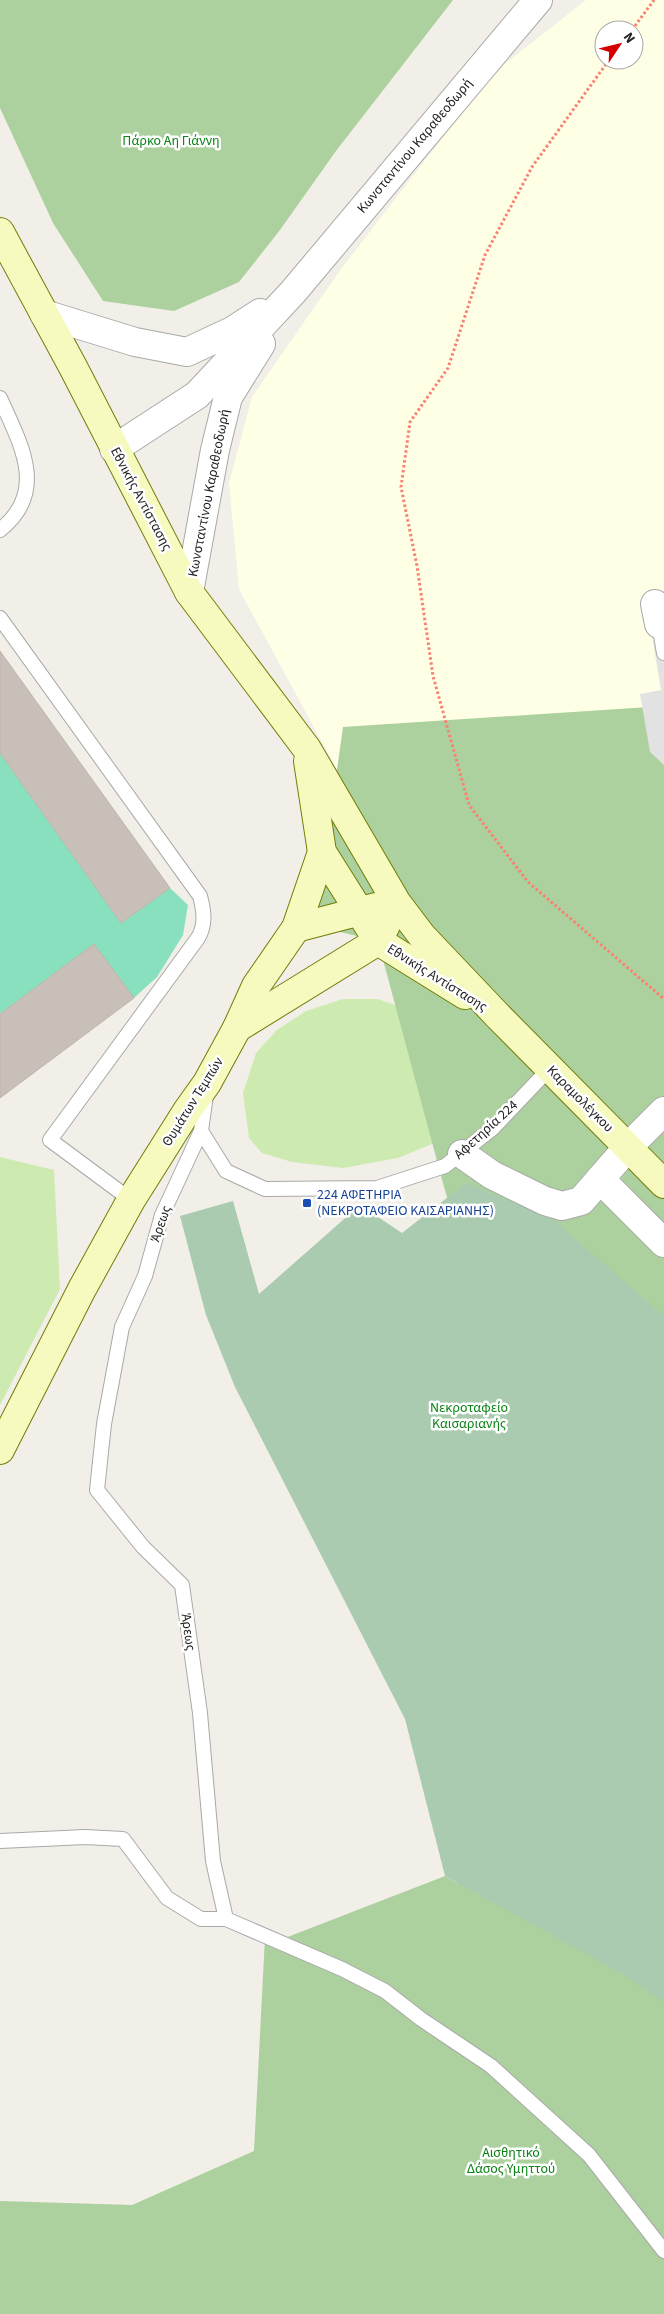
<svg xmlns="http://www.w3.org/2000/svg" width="664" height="2314" font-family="'Source Sans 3',sans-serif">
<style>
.education{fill:#ffffe5;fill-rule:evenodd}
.grass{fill:#cdebb0}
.forest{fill:#add19e}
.cemetery{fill:#aacbaf}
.pitch{fill:#88e0be}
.parking{fill:#e2e2e2}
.building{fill:#c7bfb8;stroke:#c4b6ab}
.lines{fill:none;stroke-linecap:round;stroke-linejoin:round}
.lane-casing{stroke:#a9a9a9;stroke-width:16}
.street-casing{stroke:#a9a9a9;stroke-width:30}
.secondary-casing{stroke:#707d05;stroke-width:30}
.path{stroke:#fa8072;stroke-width:3;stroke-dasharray:2.5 2.5;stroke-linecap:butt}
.lane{stroke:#fff;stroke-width:14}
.street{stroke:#fff;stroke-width:28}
.secondary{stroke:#f7fabf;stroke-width:28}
.transit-dot{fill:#1a4fb4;stroke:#fff;stroke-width:2}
.labels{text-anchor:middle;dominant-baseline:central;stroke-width:5;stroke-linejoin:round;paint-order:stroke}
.park-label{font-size:14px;fill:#0c8416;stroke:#fff}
.street-label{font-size:14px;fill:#222;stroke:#fff}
.transit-label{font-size:14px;fill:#164399;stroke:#fff;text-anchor:start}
</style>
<rect width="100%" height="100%" fill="#f2efe9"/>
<path class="education" d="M586 0H664V1127L401 888 239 589 229 483 252 397 341 269 492 74ZM604 30H634V60H604Z"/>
<g class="grass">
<path d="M343 999H378L411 1011 437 1142 398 1158 343 1168 292 1162 262 1153 249 1138 243 1093 256 1053 277 1030 306 1011Z"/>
<path d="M0 1157 54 1170 60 1289 0 1405Z"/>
</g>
<g class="forest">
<path d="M0 0H453L336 151 280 230 239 282 174 311 103 301 53 223 0 108Z"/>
<path d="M664 706V2314H0V2201L132 2205 254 2151 265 1937 285 1938 445 1876 457 1883 465 1864 528 1474 444 1187 378 941 315 926 343 727Z"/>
</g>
<path class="cemetery" d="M466 1183 551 1218 664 1316V2002L619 1972 445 1876 405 1719 235 1387 206 1315 180 1216 233 1201 259 1294 360 1205 402 1233Z"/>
<path class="pitch" d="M0 651 170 888 188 905 183 935 157 977 134 998 0 1098Z"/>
<path class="parking" d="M647 605 664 630V765L650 752 640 694 661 690Z"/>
<g class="building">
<path d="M0 651 170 888 121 923 0 753Z"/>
<path d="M94 944 134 998 0 1098V1014Z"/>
</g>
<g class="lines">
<defs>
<g id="lane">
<path d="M0 398C20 443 49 491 0 530"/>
<path d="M0 618 200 896C204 911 206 924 198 938L50 1140 131 1200"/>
<path d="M659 624 664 653"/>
<path d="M206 1095 201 1131 226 1171 265 1189 377 1188 445 1166 493 1128 550 1068"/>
<path d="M0 1841 85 1837 123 1839 167 1898 201 1919H226L213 1861 200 1713 182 1585 143 1547 97 1490 104 1424 122 1327 145 1276 162 1215 201 1131"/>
<path d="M226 1919 342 1969 385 1991 421 2019 491 2066 589 2155 664 2251"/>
</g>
<g id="street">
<path d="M44 314 135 342 187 352 232 331 260 313"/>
<path d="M114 449 197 395 293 292 538 0"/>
<path d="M189 592 215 450 228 397 261 344"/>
<path d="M659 624 655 604 664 611"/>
<path d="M462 1154 492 1175 545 1201 562 1206 581 1201 628 1147 664 1111"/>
<path d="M600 1179 664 1243"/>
</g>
<g id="secondary">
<path d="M0 232 73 367 189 592 307 749 397 903 422 936 497 1015 664 1184"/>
<path d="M308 761 322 852 378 941 465 995"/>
<path d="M296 928 376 907"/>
<path d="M237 1028 378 941 386 925"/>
<path d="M0 1450 82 1289 131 1200 187 1111 207 1083 237 1028 256 986 296 928 322 852"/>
</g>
</defs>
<use href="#lane" class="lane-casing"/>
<use href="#street" class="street-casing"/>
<use href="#secondary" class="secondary-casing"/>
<g class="path">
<path d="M632 30 654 0"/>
<path d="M609 60 532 167 485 255 448 368 410 422 401 487 417 566 433 676 469 805 528 882 664 999"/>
</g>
<use href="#lane" class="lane"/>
<use href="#street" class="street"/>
<use href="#secondary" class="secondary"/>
</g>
<rect class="transit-dot" x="302" y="1198" width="10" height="10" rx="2.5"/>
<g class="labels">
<g class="park-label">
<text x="171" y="141">Πάρκο Αη Γιάννη</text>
<text x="469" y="1408">Νεκροταφείο<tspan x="469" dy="16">Καισαριανής</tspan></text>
<text x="511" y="2153">Αισθητικό<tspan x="511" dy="16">Δάσος Υμηττού</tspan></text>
</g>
<g class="street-label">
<text transform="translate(415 146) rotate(-50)">Κωνσταντίνου Καραθεοδωρή</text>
<text transform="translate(209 493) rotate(-79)">Κωνσταντίνου Καραθεοδωρή</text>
<text transform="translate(141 499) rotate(62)">Εθνικής Αντίστασης</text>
<text transform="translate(437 978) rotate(32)">Εθνικής Αντίστασης</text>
<text transform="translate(580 1099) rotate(45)">Καραμολέγκου</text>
<text transform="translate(193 1102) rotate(-58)">Θυμάτων Τεμπών</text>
<text transform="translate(486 1130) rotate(-42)">Αφετηρία 224</text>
<text transform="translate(161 1224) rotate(-71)">Άρεως</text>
<text transform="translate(188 1632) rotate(82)">Άρεως</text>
</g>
<g class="transit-label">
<text x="317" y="1195">224 ΑΦΕΤΗΡΙΑ<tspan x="317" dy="16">(ΝΕΚΡΟΤΑΦΕΙΟ ΚΑΙΣΑΡΙΑΝΗΣ)</tspan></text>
</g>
</g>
<g transform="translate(619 45) rotate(55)"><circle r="24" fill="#ffffff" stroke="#a7a7a7"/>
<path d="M0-4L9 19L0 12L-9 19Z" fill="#d40000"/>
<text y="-8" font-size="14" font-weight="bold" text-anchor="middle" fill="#222222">N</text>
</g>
</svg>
